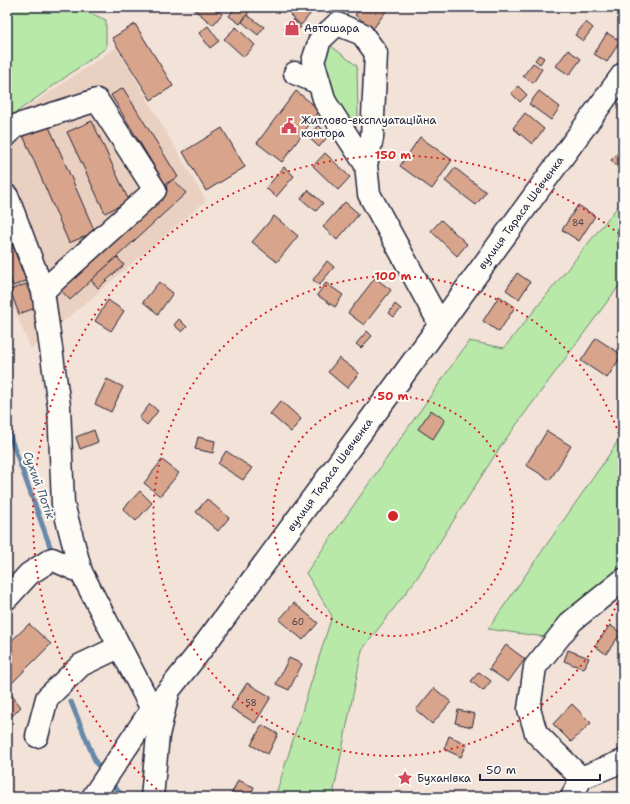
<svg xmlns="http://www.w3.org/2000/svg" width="630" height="804" font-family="'Shantell Sans',sans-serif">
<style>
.built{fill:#ead0c0}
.green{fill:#b8e9a8;stroke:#6d8672}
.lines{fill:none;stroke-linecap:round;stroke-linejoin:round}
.stream{stroke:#6788a9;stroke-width:5}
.building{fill:#d8a58c;stroke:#22223b}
.minor-casing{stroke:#22223b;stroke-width:25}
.minor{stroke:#fdfcf7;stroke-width:22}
.ring{fill:none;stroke:#d62828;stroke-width:2;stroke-dasharray:2 4}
.labels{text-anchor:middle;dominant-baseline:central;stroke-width:4;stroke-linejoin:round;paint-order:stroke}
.number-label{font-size:9px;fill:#50434f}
.poi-label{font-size:11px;fill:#22223b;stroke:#fdfcf7;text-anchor:start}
.street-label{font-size:11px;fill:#22223b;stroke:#fdfcf7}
.water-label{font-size:12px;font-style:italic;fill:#445572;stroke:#fdfcf7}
.centre{fill:#d62828;stroke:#fdfcf7;stroke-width:2}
.ring-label{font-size:12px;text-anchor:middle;font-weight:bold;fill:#d62828;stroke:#fdfcf7;stroke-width:4;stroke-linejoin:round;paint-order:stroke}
</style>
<rect width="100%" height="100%" fill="#f2e2d7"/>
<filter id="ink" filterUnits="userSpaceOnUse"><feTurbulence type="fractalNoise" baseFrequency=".025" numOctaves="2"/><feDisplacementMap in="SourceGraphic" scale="8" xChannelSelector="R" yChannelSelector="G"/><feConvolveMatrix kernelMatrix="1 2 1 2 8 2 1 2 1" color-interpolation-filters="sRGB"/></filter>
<g filter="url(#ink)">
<path class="built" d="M117 47 206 201 31 349 7 292V121Z"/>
<g class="green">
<path d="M7 7H76L106 20V48L7 119Z"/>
<path d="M331 46 357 66 358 119 354 123 330 101 318 58Z"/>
<path d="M623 200V283L618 287 500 447 417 578 362 650 334 790 336 797H275L332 616 306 573 469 341 504 348Z"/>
<path d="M623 431V562L615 575 545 637 488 629 613 449Z"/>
</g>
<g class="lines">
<g class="stream">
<path d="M7 428 51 549"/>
<path d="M71 702 96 763 104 773"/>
<path d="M110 781 123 797"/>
</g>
</g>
<g class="building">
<path d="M191 7H213L222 14 213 25Z"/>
<path d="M236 7H248L251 9 240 24 229 16Z"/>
<path d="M297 7H316L301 25 290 15Z"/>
<path d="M361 7H389L373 29 355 15Z"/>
<path d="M247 15 264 27 258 35 242 22Z"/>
<path d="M293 19 301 27 291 36 284 29Z"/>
<path d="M586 22 593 28 583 41 575 35Z"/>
<path d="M135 24 173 86 151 100 112 38Z"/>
<path d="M208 26 219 41 210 48 199 33Z"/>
<path d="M236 27 255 45 244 57 224 39Z"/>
<path d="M607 33 620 41 607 62 594 54Z"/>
<path d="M568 50 581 59 569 75 556 66Z"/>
<path d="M539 55 544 58 540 64 535 60Z"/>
<path d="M533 63 542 69 533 83 523 76Z"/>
<path d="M518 86 527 95 520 102 511 93Z"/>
<path d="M123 88 178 177 165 184 111 95Z"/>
<path d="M296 91 320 110 282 162 257 143Z"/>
<path d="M539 91 560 107 551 120 529 104Z"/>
<path d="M525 113 544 129 532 144 513 128Z"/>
<path d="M92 121 129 201 105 213 67 132Z"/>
<path d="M47 122 95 232 69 243 22 133Z"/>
<path d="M318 125 329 135 319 147 308 137Z"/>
<path d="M222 128 245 167 206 191 183 152Z"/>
<path d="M420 137 452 160 432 189 400 166Z"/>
<path d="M623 148V173L611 160Z"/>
<path d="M325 153 350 177 338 190 313 166Z"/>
<path d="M284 167 294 176 276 197 266 188Z"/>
<path d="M455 168 486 192 476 205 445 181Z"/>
<path d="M173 179 186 193 70 300 58 287Z"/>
<path d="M308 190 323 203 316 211 301 199Z"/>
<path d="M345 202 359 214 337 240 323 227Z"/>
<path d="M578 205 595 216 579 241 562 230Z"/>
<path d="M274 216 298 236 277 262 252 242Z"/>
<path d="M441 220 467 244 457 256 431 231Z"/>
<path d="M7 231 26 281 13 286 7 270Z"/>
<path d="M117 257 124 265 98 288 91 280Z"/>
<path d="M327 261 334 267 319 285 313 280Z"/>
<path d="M517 273 530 282 519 299 506 290Z"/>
<path d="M375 278 391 290 364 325 348 313Z"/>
<path d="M159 282 173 293 158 314 143 302Z"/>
<path d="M326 283 343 295 335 307 317 295Z"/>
<path d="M26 284 35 308 19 314 10 290Z"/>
<path d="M499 296 515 307 499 332 483 321Z"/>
<path d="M108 300 124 311 111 331 95 321Z"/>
<path d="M395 304 401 309 394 317 389 313Z"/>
<path d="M179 319 187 327 182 332 174 325Z"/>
<path d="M367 331 372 336 361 348 356 344Z"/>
<path d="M596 338 622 355 607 378 581 361Z"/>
<path d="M339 358 359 373 347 388 328 372Z"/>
<path d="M107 379 123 387 111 412 95 404Z"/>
<path d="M281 401 301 419 291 432 270 414Z"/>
<path d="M150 404 158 411 147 425 139 418Z"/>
<path d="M431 410 445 420 433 439 418 429Z"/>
<path d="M94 430 98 442 80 449 76 437Z"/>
<path d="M547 431 571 446 550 480 526 465Z"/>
<path d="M198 437 215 441 213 453 195 449Z"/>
<path d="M226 451 252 468 243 480 218 464Z"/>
<path d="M162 460 179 473 160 496 144 483Z"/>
<path d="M140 491 152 503 136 521 123 509Z"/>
<path d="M207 499 229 518 218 531 196 512Z"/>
<path d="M294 603 318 623 303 640 279 620Z"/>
<path d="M29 624 51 644 7 688V645Z"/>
<path d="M610 625 621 633 606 654 595 646Z"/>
<path d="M506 645 525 659 508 682 489 669Z"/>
<path d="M568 650 589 658 584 669 564 661Z"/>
<path d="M623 652V664L617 660Z"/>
<path d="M289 658 302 664 289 690 276 684Z"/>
<path d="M479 672 491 681 483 691 471 681Z"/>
<path d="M247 683 271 697 255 723 231 708Z"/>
<path d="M434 688 451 702 432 724 416 710Z"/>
<path d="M7 689 21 707 7 721Z"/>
<path d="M572 704 591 723 571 742 553 724Z"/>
<path d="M458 710 475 714 472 727 455 723Z"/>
<path d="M262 725 278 734 268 754 251 745Z"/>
<path d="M449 736 467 744 461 757 444 749Z"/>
<path d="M238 780 254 787 250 797H230Z"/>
</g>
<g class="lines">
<defs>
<g id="minor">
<path d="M295 73 319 83"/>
<path d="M7 135 15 126 97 100 155 190 43 291"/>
<path d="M366 165 325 102 313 61 320 40 337 24 362 34 376 53 372 138 366 165 369 194 440 324"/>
<path d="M7 196 43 291 59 406 63 504 81 572"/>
<path d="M7 598 29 574 52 559 81 572 152 709"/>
<path d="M37 736 47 698 81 665 119 647"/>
<path d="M581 778 536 733 529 709 535 667 572 621 623 580"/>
<path d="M93 797 152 709 169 690 200 651 393 389 623 74"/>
<path d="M152 797 158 735 168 693"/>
<path d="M572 797 581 778 623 761"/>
</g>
</defs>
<use href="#minor" class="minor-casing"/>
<use href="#minor" class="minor"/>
</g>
</g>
<g class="ring">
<circle cx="393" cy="516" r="120"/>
<path d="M623 586A240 240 0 1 1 623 446"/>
<path d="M166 797A361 361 0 1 1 623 237"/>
</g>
<defs>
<symbol id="shop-bare" viewBox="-9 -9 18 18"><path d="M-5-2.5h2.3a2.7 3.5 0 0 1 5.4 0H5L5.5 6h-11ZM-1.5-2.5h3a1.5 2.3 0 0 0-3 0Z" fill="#d1495b" stroke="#fdfcf7" stroke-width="2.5" paint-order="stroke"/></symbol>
<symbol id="civic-bare" viewBox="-9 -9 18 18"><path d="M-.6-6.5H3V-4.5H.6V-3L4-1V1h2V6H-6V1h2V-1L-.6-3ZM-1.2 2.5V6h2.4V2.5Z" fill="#d1495b" stroke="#fdfcf7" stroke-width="2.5" paint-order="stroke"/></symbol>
<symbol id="sight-bare" viewBox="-9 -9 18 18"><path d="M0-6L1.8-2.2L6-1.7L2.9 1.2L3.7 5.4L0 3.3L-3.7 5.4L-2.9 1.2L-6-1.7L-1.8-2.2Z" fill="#d1495b" stroke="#fdfcf7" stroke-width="2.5" paint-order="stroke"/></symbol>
</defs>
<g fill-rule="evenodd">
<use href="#shop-bare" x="281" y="17" width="22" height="22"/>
<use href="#civic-bare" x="278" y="115" width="22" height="22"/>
<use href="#sight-bare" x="394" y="767" width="22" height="22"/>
</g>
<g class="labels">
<g class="number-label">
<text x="578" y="223">84</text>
<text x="298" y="622">60</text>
<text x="251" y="703">58</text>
</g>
<g class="poi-label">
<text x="304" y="28">Автошара</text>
<text x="301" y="120">Житлово-експлуатаційна<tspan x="301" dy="13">контора</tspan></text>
<text x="417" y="778">Буханівка</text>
</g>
<g class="street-label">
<text transform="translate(521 213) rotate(-54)">вулиця Тараса Шевченка</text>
<text transform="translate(330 475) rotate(-54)">вулиця Тараса Шевченка</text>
</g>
<g class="water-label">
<text transform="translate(39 485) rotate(70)">Сухий Потік</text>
</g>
</g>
<circle cx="393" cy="516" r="6" class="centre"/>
<g class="ring-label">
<text x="393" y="159">150 m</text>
<text x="393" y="280">100 m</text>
<text x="393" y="400">50 m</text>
</g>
<rect width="630" height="804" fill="none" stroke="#fdfcf7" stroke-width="24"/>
<rect x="12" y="12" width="606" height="780" fill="none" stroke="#22223b" stroke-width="1.5" filter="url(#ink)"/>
<path d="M480 774v6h120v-6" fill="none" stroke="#22223b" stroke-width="2"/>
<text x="486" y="774" font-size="12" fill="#22223b" stroke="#fdfcf7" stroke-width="3" paint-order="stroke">50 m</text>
</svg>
